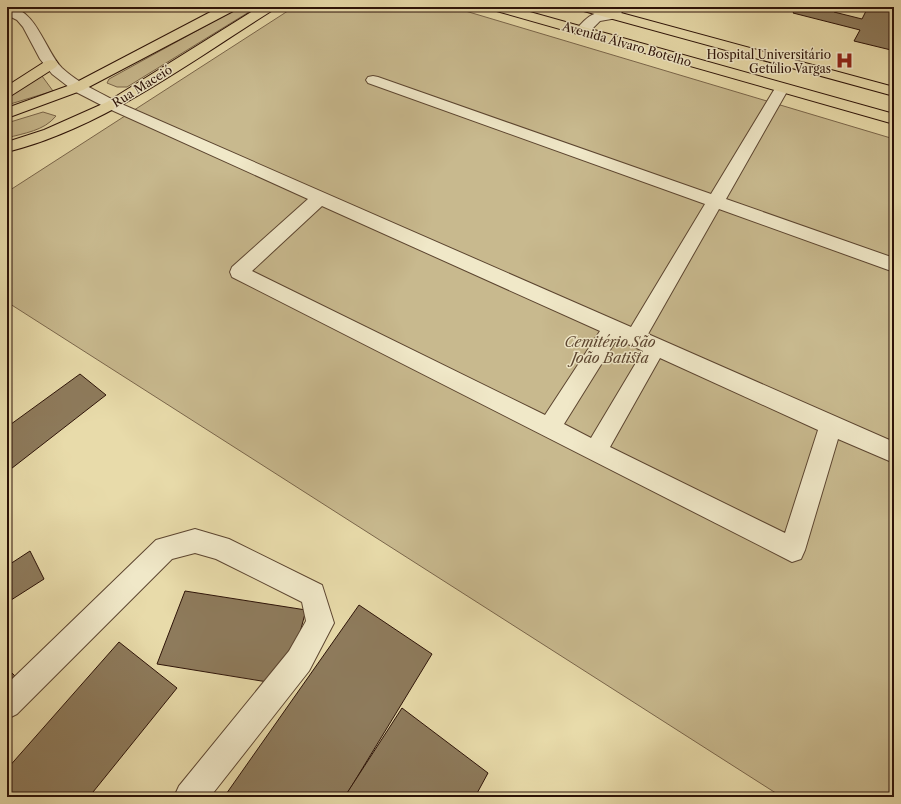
<svg xmlns="http://www.w3.org/2000/svg" width="901" height="804" font-family="'Libre Caslon Text',serif">
<style>
.green{fill:#c8b98e;stroke:#7a664b}
.building{fill:#8e7b5c;stroke:#2d1308}
.lines{fill:none;stroke-linecap:round;stroke-linejoin:round}
.minor-casing{stroke:#5c4530;stroke-width:2}
.major-casing{stroke:#2d1308;stroke-width:2}
.minor{fill:#f0e8c8;fill-rule:evenodd}
.major{fill:#e8dbaa;fill-rule:evenodd}
.labels{text-anchor:middle;dominant-baseline:central;stroke-width:3;stroke-linejoin:round;paint-order:stroke}
.far-street-label{font-size:12px;fill:#2d1308;stroke:#f0e8c8}
.far-poi-label{font-size:12px;fill:#2d1308;stroke:#f0e8c8;text-anchor:end}
.park-label{font-size:14px;font-style:italic;fill:#5c4530;stroke:#f0e8c8}
</style>
<rect width="100%" height="100%" fill="#e8dbaa"/>
<filter id="stains"><feTurbulence type="fractalNoise" baseFrequency=".005" numOctaves="4"/><feColorMatrix values="0 0 0 0 .2 0 0 0 0 .09 0 0 0 0 .02 0 0 0 .5 -.17"/></filter>
<radialGradient id="worn" r=".72"><stop offset=".6" stop-color="#630" stop-opacity="0"/><stop offset="1" stop-color="#630" stop-opacity=".3"/></radialGradient>
<g class="green">
<path d="M240 7H257L127 87H117L107 83 109 79Z"/>
<path d="M294 7H452L894 139V797H782L7 302V192Z"/>
<path d="M42 76 53 91 7 105V97Z"/>
<path d="M43 112 56 116C44 131 24 133 7 138V123Z"/>
</g>
<g class="building">
<path d="M797 7H837L834 12 862 19 868 7H894V42L891 50 854 41 860 30 793 13Z"/>
<path d="M80 374 106 395 7 472V427Z"/>
<path d="M30 551 44 579 8 602 7 566Z"/>
<path d="M185 591 306 610 286 685 157 664Z"/>
<path d="M359 605 432 654 345 797H224Z"/>
<path d="M119 642 177 688 89 797H7V769Z"/>
<path d="M7 668 24 685 7 701Z"/>
<path d="M402 708 488 773 475 797H353L347 793Z"/>
</g>
<g class="lines">
<defs>
<g id="minor">
<path d="M7 7C36 7 45 51 62 68 78 83 99 92 117 102L631 327 705 204 368 83 366 80 368 77 373 76 378 77 711 194 777 85 782 84 787 85 789 88 726 199 894 258V272L719 209 648 334 894 442V463L838 439 805 550 801 559 792 562 232 277 230 272 232 267 308 199 107 108 74 91 52 74 40 59 23 27 17 20 7 15ZM322 206 600 331 545 415 252 271ZM617 339 643 351 591 438 564 424ZM660 358 818 430 785 533 610 447Z"/>
<path d="M613 7H626L617 18 600 21 587 34H577L575 31C579 26 586 18 592 15 600 11 605 15 613 7Z"/>
<path d="M195 529 229 539 322 585 334 623 309 671 210 797H174L179 786 289 651 306 621 302 602 216 559 195 553 172 559 17 714 7 719V684L156 540Z"/>
</g>
<g id="major">
<path d="M220 7H236L235 10 83 90 7 118V108L73 84Z"/>
<path d="M259 7H274L273 10C190 62 103 128 7 152V142L44 130 107 102Z"/>
<path d="M492 7H512L894 114V124L493 10Z"/>
<path d="M579 7H599L894 87V96L580 10Z"/>
<path d="M51 60 56 61 58 64 56 67 12 95 7 96V86L46 61Z"/>
</g>
</defs>
<use href="#minor" class="minor-casing"/>
<use href="#major" class="major-casing"/>
<use href="#minor" class="minor"/>
<use href="#major" class="major"/>
</g>
<defs>
<symbol id="hospital-bare" viewBox="-9 -9 18 18"><path d="M-5-5h3v3.5h4V-5h3V5h-3V1.5h-4V5h-3Z" fill="#8f2418" stroke="#f0e8c8" stroke-width="2.5" paint-order="stroke"/></symbol>
</defs>
<g fill-rule="evenodd">
<use href="#hospital-bare" x="832" y="48" width="25" height="25"/>
</g>
<g class="labels">
<g class="far-street-label">
<text transform="translate(627 44) rotate(16)">Avenida Álvaro Botelho</text>
<text transform="translate(142 86) rotate(-32)">Rua Maceió</text>
</g>
<g class="far-poi-label">
<text x="831" y="54">Hospital Universitário<tspan x="831" dy="14">Getúlio Vargas</tspan></text>
</g>
<g class="park-label">
<text x="610" y="342">Cemitério São<tspan x="610" dy="16">João Batista</tspan></text>
</g>
</g>
<rect width="901" height="804" fill="none" stroke="#e8dbaa" stroke-width="24"/>
<rect x="8" y="8" width="885" height="788" fill="none" stroke="#2d1308" stroke-width="2"/>
<rect x="12" y="12" width="877" height="780" fill="none" stroke="#2d1308"/>
<rect width="100%" height="100%" filter="url(#stains)"/>
<rect width="100%" height="100%" fill="url(#worn)"/>
</svg>
